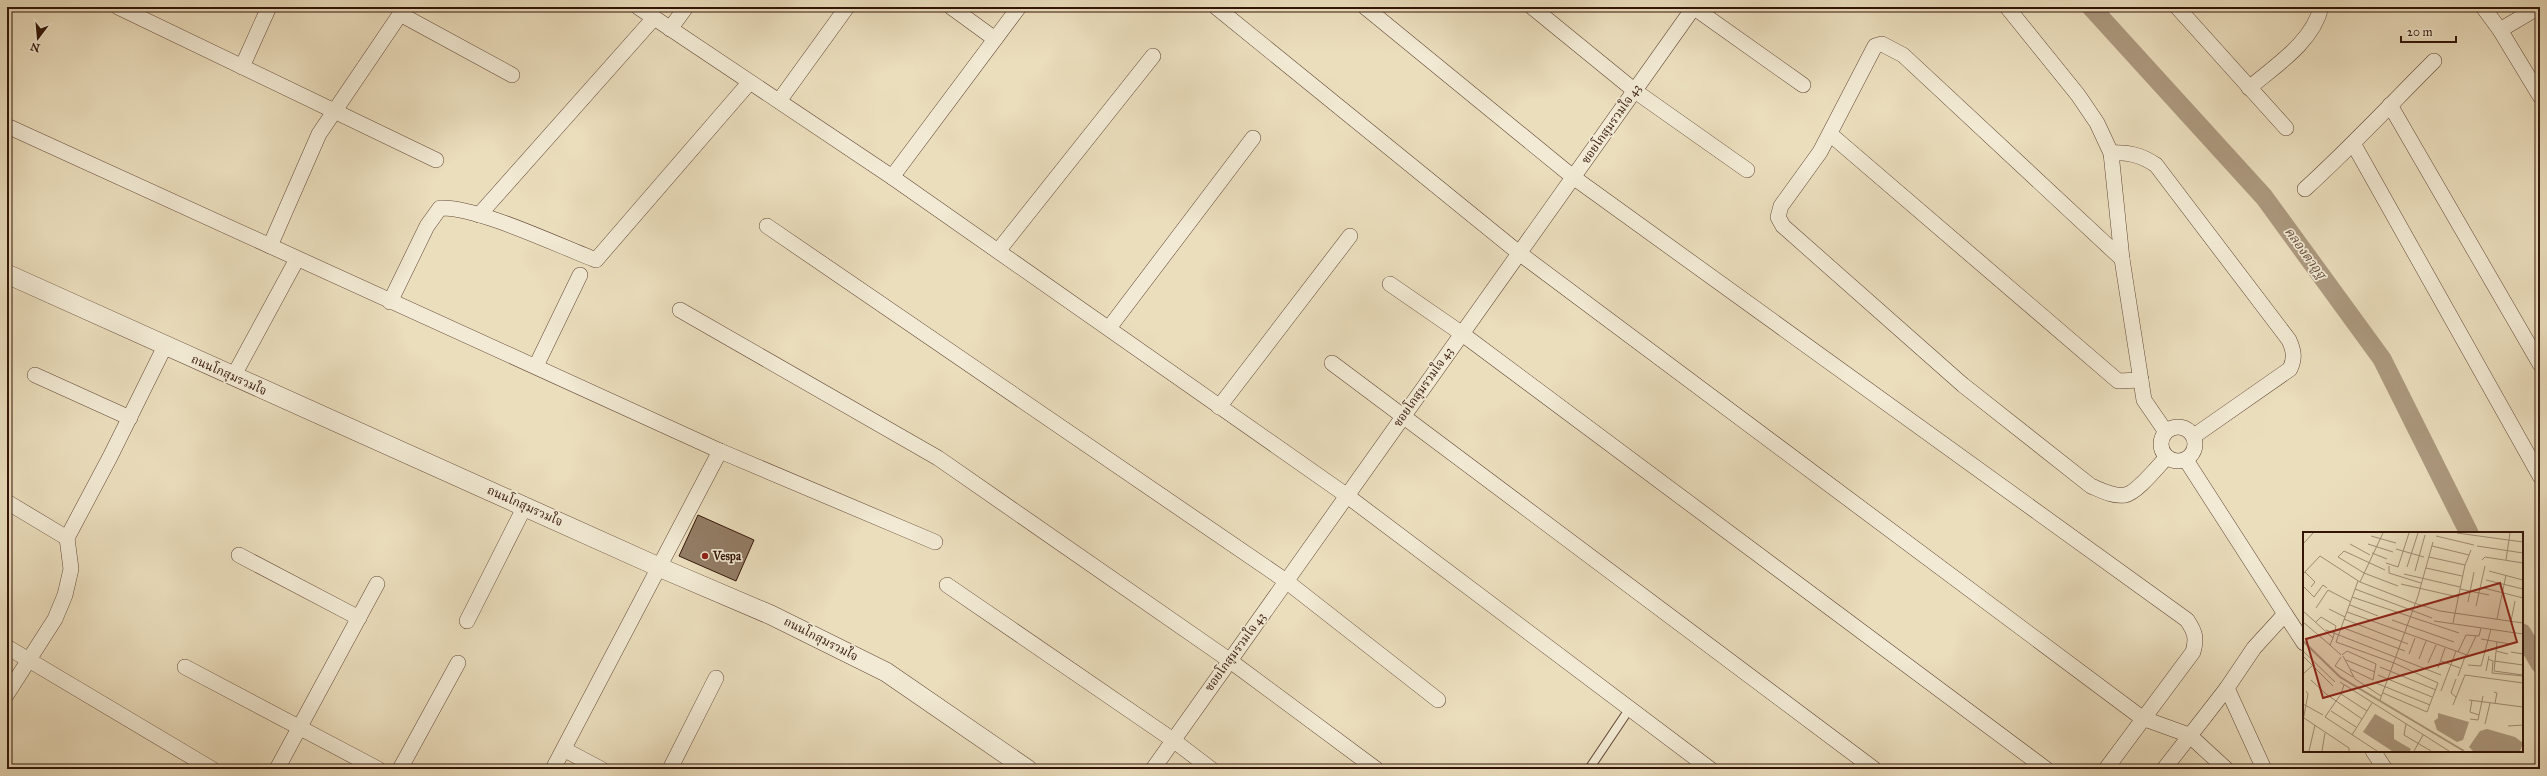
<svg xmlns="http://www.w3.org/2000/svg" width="2547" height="776" font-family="'IM FELL Great Primer','Noto Serif Thai',serif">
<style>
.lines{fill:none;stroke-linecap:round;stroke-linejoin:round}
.canal{stroke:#ac997f;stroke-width:19}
.building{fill:#937d66;stroke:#331408}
.service-casing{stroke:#614635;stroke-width:10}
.minor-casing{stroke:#614635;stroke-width:16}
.tertiary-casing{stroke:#614635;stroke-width:20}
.service{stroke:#f2ead4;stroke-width:8}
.minor{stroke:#f2ead4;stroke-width:15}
.tertiary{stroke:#f2ead4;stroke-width:19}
.poi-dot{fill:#8f2418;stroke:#f2ead4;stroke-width:1.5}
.labels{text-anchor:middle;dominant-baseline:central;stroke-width:3.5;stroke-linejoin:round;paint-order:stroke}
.street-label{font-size:12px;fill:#331408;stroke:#f2ead4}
.poi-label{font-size:12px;font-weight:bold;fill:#331408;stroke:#f2ead4;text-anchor:start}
.water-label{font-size:13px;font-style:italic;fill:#634938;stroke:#f2ead4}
.inset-river{fill:none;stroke:#ac997f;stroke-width:2}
.inset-road{fill:none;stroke:#a18d75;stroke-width:1}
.view{fill:#8f2418;fill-opacity:0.15;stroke:#8f2418;stroke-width:2}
.inset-edge{fill:none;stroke:#331408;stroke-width:2}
</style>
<rect width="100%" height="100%" fill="#ebdebd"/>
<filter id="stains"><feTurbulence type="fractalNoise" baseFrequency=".005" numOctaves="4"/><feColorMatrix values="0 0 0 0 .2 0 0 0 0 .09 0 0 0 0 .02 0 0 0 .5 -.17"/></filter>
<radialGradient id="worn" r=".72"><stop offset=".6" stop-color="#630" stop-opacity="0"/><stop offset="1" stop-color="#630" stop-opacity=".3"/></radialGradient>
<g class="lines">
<g class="canal">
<path d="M2091 7 2264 197 2382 359 2469 533"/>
<path d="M2522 633 2540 664"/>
</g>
</g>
<path class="building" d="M698 515 754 540 736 581 679 556Z"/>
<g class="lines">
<defs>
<path id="service" d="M1589 769 1630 708"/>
<g id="minor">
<path d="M118 7 436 160"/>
<path d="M638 7 892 177 1346 495 1710 769"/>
<path d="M951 7 995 39"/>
<path d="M1216 7 1519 253 2142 718 2189 735 2226 769"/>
<path d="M1365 7 1573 177 2187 620C2195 632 2197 638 2193 652L2106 769"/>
<path d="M1532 7 1635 91 1747 170"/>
<path d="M1693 7 1803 85"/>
<path d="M2007 7 2078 95 2097 123 2111 153 2122 259"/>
<path d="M2177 7 2286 128"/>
<path d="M2483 7 2500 30 2540 96"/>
<path d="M400 14 512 75"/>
<path d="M670 29 686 7"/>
<path d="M2500 30 2539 7"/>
<path d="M242 67 269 7"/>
<path d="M2249 88C2275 66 2313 42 2321 7"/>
<path d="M779 101 847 7"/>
<path d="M2390 105 2540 364"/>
<path d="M7 126 720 451 935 542"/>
<path d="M1830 134 2118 381 2141 380"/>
<path d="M2354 145 2540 476"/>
<path d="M2111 153C2129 152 2141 155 2156 165L2289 340C2294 351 2295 358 2290 369L2194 436"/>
<path d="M892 177 1019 7"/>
<path d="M2305 189C2350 148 2391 104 2434 61"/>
<path d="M479 215 654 18"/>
<path d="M767 226 1286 581 1438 700"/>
<path d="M270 246 319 134 405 7"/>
<path d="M998 251 1153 56"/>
<path d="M1390 284 1461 333 2046 769"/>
<path d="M390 302 427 226 440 208C476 206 559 246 596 260L749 83"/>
<path d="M680 310 938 458 1229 660 1376 769"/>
<path d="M1109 328 1253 138"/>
<path d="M1332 363 1874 769"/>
<path d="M536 366 580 275"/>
<path d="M35 375 130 418"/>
<path d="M233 377 297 259"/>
<path d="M1219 407 1350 236"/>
<circle cx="2178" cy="444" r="17"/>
<path d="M2166 432 2144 400 2122 259 1903 55 1882 44 1875 46 1820 152 1781 206 1778 217 1783 226 1963 385 2091 486C2101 490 2113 497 2125 495 2137 493 2158 466 2167 457"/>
<path d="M2186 460 2285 614"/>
<path d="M7 502 67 538"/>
<path d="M239 555 359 618"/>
<path d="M947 585 1173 740 1211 769"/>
<path d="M467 621 525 506"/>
<path d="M7 647 212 769"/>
<path d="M185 667 378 769"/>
<path d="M7 694 55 619 65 595 71 569 67 538 110 457 165 346"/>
<path d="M565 750 601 769"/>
<path d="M2373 751 2385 769"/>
<path d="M277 769 377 584"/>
<path d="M400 769 458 663"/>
<path d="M553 769 720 451"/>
<path d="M670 769 716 678"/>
<path d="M1153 769 1694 7"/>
<path d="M2164 769 2227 688"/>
<path d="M2264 769 2227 688 2254 648 2285 614 2304 643"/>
</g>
<path id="tertiary" d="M7 274 661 568 771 615 886 672 1027 769"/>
</defs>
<use href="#service" class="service-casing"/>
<use href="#minor" class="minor-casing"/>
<use href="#tertiary" class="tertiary-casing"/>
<use href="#service" class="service"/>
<use href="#minor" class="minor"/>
<use href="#tertiary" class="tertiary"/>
</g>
<circle class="poi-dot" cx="705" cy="556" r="4"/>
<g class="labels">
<g class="street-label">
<text transform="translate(1611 124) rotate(-55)">ซอยโกสุมรวมใจ 43</text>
<text transform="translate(229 375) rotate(24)">ถนนโกสุมรวมใจ</text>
<text transform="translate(1423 387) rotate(-55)">ซอยโกสุมรวมใจ 43</text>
<text transform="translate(525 506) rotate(24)">ถนนโกสุมรวมใจ</text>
<text transform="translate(821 639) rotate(27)">ถนนโกสุมรวมใจ</text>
<text transform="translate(1235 652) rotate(-54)">ซอยโกสุมรวมใจ 43</text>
</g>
<g class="poi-label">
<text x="713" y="556">Vespa</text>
</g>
<g class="water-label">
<text transform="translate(2305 253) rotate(54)">คลองตาอูฐ</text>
</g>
</g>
<g transform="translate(2303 532)">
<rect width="220" height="220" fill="#ebdebd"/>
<path d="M135 181 166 190 160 208 154 210 134 198 131 189 135 186ZM72 182 91 193V207L108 217 107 219H89L60 200ZM184 197 212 205 220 211 217 219H170L166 215 170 209 177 199Z" fill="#ac997f"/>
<path class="inset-river" d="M0 109 37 145 161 219"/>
<path class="inset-road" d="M154 1 220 10M68 4 93 11M133 4 171 13M0 12 10 1M47 12 67 23M65 12 90 20M129 14 166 23M174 14 220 21M93 17 121 25M69 21 84 27M126 25 162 33M179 28 182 25 220 31M203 28 207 1M83 31 95 35 106 1M86 34V41L118 51M104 35 115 1M123 36 159 44M82 38 41 19 35 25 61 41 95 54M112 39 122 3M186 39 220 48M2 40 12 50 8 55M0 42 17 24 57 50 111 71 137 79 220 91M101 42 157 55M183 48 220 57M55 49 33 110 91 131 135 151 124 180 80 161M57 50 80 1M98 52 155 65M0 54 11 65 20 53 24 56M181 56 220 66M52 57 129 86M157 57 186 63M49 65 156 101M165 70 171 40M47 73 75 84M173 74 182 34M13 76 25 58 48 70M26 77 42 85M0 79 30 106 27 113 0 90M44 80 167 124M41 87 105 112M194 87 203 43M89 88 151 110M131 89 220 102M208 89 212 69M13 90 18 85 33 94 30 106M150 91 162 33 168 18M38 95 102 119M23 98 138 143M178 107 207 112M194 110 191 139 220 143M27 113 38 123M0 119 32 150M193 119 205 122M155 120 163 103 176 104 178 96M208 120 220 122M106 122 112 106M39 123 44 119 73 132 70 148 47 137 40 124M164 123 173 104M0 124 30 154M38 125 32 134 50 145M116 127 123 109M185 127 190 129 189 141 220 144M43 128 72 140M138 129 157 136M191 129 220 133M125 131 133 113M165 133 178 134 188 97M77 135 133 158M135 136 142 116M47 138 52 147 78 164M183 139 186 124M0 142 9 134M75 143 129 165M155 144 163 122M8 148 23 162 59 187M37 150 146 219M73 151 127 173M41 153 38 162 64 179M138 159 153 119M191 160 194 161 192 171M38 162 22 185 74 219M153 165 148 161 153 147M77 168 115 64 130 10M166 168 220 175M169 168 167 180 176 183M0 172 20 183M150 173 162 143 220 151M28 179 53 195M1 186 46 216V219M167 187 175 188 180 164M0 189 5 162 3 159M103 192 101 203 128 219M182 192 187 171M205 194 220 193M49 203 69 171M6 219 12 193M19 219 22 201M111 219 120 203"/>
<path class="view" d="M197 51 214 110 20 166 3 107Z"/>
<rect width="220" height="220" class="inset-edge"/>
</g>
<rect width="2547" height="776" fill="none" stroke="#ebdebd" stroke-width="24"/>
<rect x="8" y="8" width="2531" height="760" fill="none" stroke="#331408" stroke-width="2"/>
<rect x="12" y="12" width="2523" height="752" fill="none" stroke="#331408"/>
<g transform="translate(38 38) rotate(196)" stroke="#f2ead4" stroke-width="3" paint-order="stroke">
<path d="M0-3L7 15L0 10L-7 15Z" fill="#331408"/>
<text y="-6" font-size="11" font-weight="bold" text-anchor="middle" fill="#331408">N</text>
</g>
<path d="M2401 36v6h55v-6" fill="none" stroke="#331408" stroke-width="2"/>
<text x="2407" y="36" font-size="12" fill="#331408" stroke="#f2ead4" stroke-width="3" paint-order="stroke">20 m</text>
<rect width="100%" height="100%" filter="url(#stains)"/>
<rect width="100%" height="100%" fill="url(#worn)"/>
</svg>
